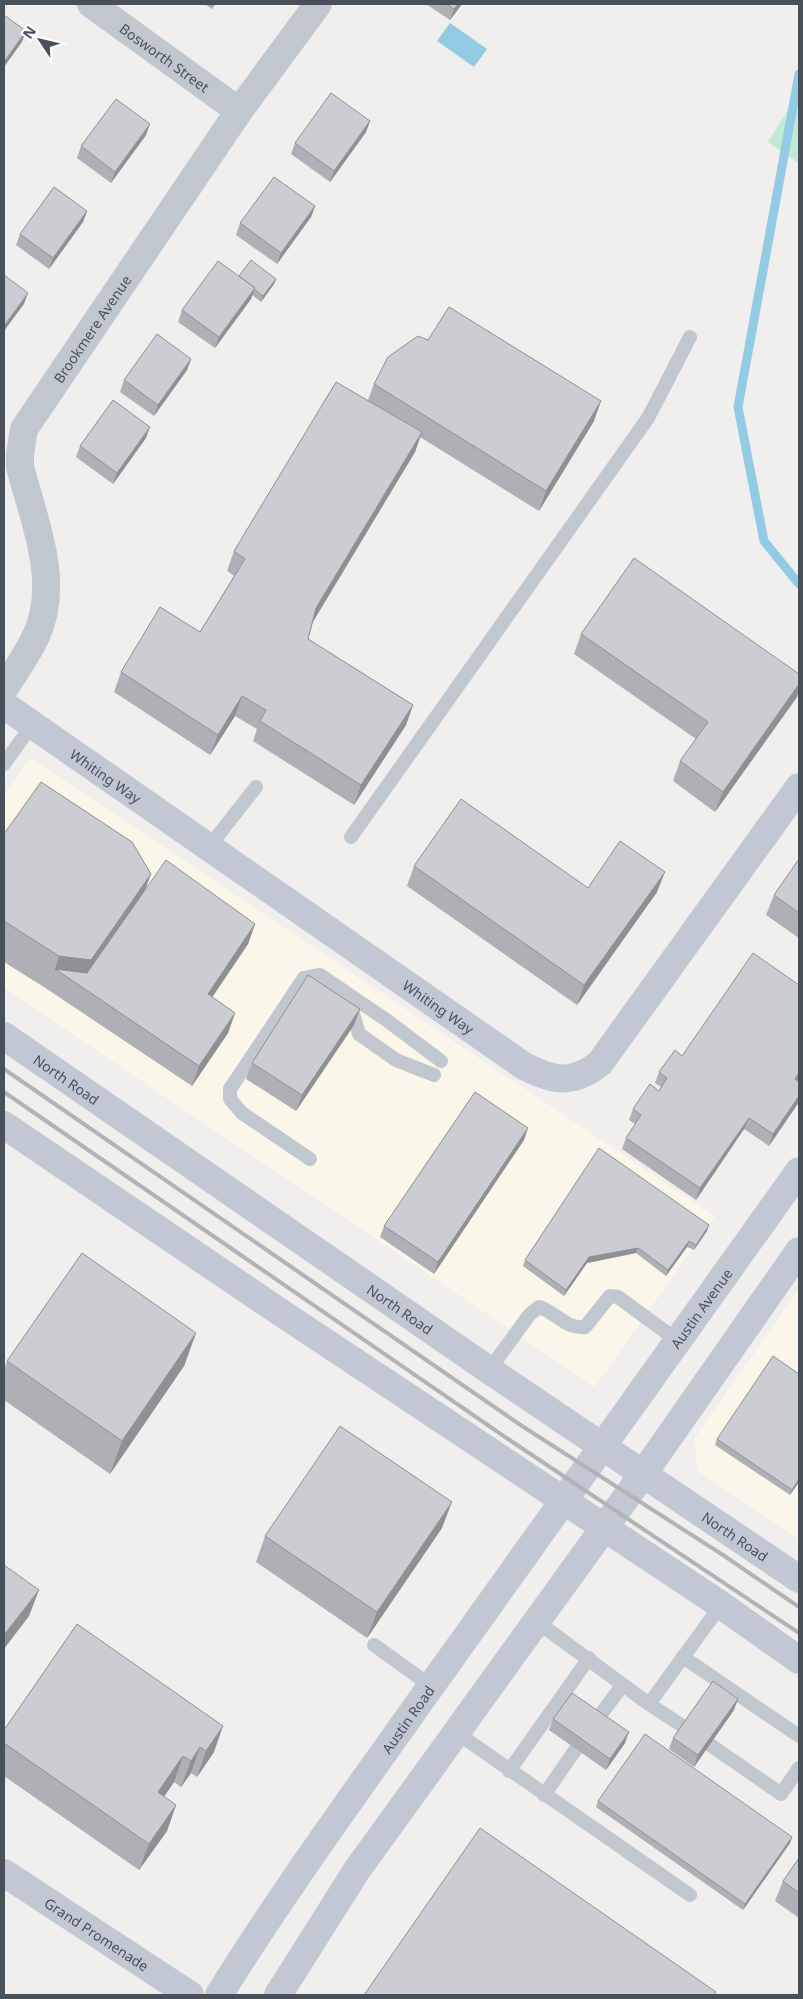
<svg xmlns="http://www.w3.org/2000/svg" width="803" height="1999" font-family="'Noto Sans',sans-serif">
<style>
.commercial{fill:#faf6e9}
.green{fill:#c1ead4}
.water{fill:#92cbe3}
.lines{fill:none;stroke-linecap:round;stroke-linejoin:round}
.stream{stroke:#92cbe3;stroke-width:9}
.lane{stroke:#c0c7cf;stroke-width:14}
.street{stroke:#c0c7cf;stroke-width:28}
.secondary{stroke:#c1c8d3;stroke-width:28}
.rail{stroke:#b1b3b8;stroke-width:4}
.wall{fill:#afb0b5}
.shaded-wall{fill:#8f9093}
.building{fill:#cccdd2;stroke:#8f9093}
.labels{text-anchor:middle;dominant-baseline:central;stroke-width:4;stroke-linejoin:round;paint-order:stroke}
.street-label{font-size:14px;fill:#48505a;stroke:#fff}
</style>
<rect width="100%" height="100%" fill="#f1eeee"/>
<g class="commercial">
<path d="M30 758 715 1216 595 1387 4 988V795Z"/>
<path d="M799 1289V1539L698 1471 694 1439Z"/>
</g>
<path class="green" d="M799 93V163L768 142Z"/>
<path class="water" d="M450 23 487 49 474 67 437 41Z"/>
<g class="lines">
<path class="stream" d="M799 74 738 407 764 541 799 584"/>
<g class="lane">
<path d="M4 764 32 725"/>
<path d="M351 837 648 418 690 337"/>
<path d="M209 847 256 787"/>
<path d="M350 1003 359 1034 396 1060 434 1075"/>
<path d="M310 1159 242 1113 230 1099V1089L304 978 320 975 385 1019 441 1061"/>
<path d="M489 1370 530 1314 539 1307C556 1312 567 1330 585 1327L610 1296 618 1297 678 1341"/>
<path d="M536 1621 649 1704 721 1605"/>
<path d="M374 1645 431 1686"/>
<path d="M683 1657 799 1736"/>
<path d="M649 1704 684 1727"/>
<path d="M595 1722 622 1686"/>
<path d="M457 1733 690 1895"/>
<path d="M709 1744 781 1794 799 1768"/>
<path d="M509 1771 589 1658"/>
<path d="M544 1795 576 1749"/>
</g>
<g class="street">
<path id="s1" d="M91 4 239 111"/>
<path id="s2" d="M4 689C15 672 27 655 36 636 61 582 34 521 20 467V454L24 429 239 111 318 4"/>
</g>
<g class="secondary">
<path id="s3" d="M4 705 524 1066C553 1081 573 1085 600 1063L799 787"/>
<path id="s4" d="M4 1036 489 1370 799 1579"/>
<path d="M4 1125 274 1308 721 1605 799 1660"/>
<path id="s5" d="M4 1873 190 1995"/>
<path id="s6" d="M219 1995C281 1895 351 1799 419 1703 545 1524 673 1348 799 1171"/>
<path d="M278 1995 357 1870 643 1474 799 1251"/>
</g>
<g class="rail">
<path d="M4 1069 522 1426 723 1555 799 1607"/>
<path d="M4 1092 511 1441 799 1633"/>
</g>
</g>
<g class="wall">
<path d="M205 4H216L212 9Z"/>
<path d="M426 4H462L450 20Z"/>
<path d="M370 121 366 132 330 182 291 154 295 143Z"/>
<path d="M146 135 111 183 77 158 81 146Z"/>
<path d="M315 206 311 217 277 264 236 235 240 223Z"/>
<path d="M87 211 83 222 49 269 16 245 20 234Z"/>
<path d="M239 276 276 279 274 284 261 302 252 295 251 299 215 348 178 322 182 310Z"/>
<path d="M191 359 187 370 154 416 120 392 124 380Z"/>
<path d="M374 384 594 421 539 511 420 437 415 452 313 622 308 639 413 705 406 725 354 805 253 741 257 729 235 716 210 755 114 692 121 672 200 632 234 576 227 571 234 551 368 400Z"/>
<path d="M146 438 113 484 76 457 80 446Z"/>
<path d="M581 634 797 697 715 812 673 781 680 761 696 739 574 654Z"/>
<path d="M4 834 146 889 255 924 248 944 212 997 235 1013 228 1033 192 1086 47 989 4 962Z"/>
<path d="M799 859V938L766 915 774 895Z"/>
<path d="M414 866 588 888 657 892 577 1005 407 886Z"/>
<path d="M799 985V1078L797 1081 799 1082V1102L769 1146 744 1129 696 1200 622 1149 626 1138 635 1124 629 1120 633 1109 659 1091 661 1087 655 1083 659 1072Z"/>
<path d="M354 1025 296 1111 246 1079 252 1063Z"/>
<path d="M524 1140 434 1274 380 1237 384 1226Z"/>
<path d="M707 1231 694 1250 687 1247 666 1276 636 1253 587 1263 564 1296 523 1266 525 1260Z"/>
<path d="M196 1333 184 1366 110 1474 4 1400V1370L7 1361Z"/>
<path d="M799 1374V1482L790 1495 715 1445 717 1439Z"/>
<path d="M442 1528 367 1638 256 1562 265 1536Z"/>
<path d="M77 1624 214 1752 197 1777 191 1773 181 1787 174 1782 164 1797 176 1805 167 1831 139 1870 4 1776V1730Z"/>
<path d="M734 1710 694 1767 669 1749 673 1738Z"/>
<path d="M553 1719 625 1743 606 1770 549 1730Z"/>
<path d="M598 1801 792 1837 790 1843 743 1910 596 1807Z"/>
<path d="M799 1858V1918L775 1901 783 1881Z"/>
</g>
<g class="shaded-wall">
<path d="M458 4H462L450 20 454 9Z"/>
<path d="M26 31 22 42 4 67V62Z"/>
<path d="M370 121 366 132 330 182 334 171Z"/>
<path d="M150 124 146 135 111 183 115 172Z"/>
<path d="M315 206 311 217 277 264 281 253Z"/>
<path d="M87 211 83 222 49 269 53 258Z"/>
<path d="M276 279 274 284 261 302 263 296Z"/>
<path d="M255 288 251 299 215 348 219 337Z"/>
<path d="M28 293 24 304 4 331V326Z"/>
<path d="M191 359 187 370 154 416 158 405Z"/>
<path d="M601 401 594 421 539 511 546 491Z"/>
<path d="M150 427 146 438 113 484 117 473Z"/>
<path d="M422 432 415 452 309 628 316 608Z"/>
<path d="M799 684V690L797 697 715 812 723 792Z"/>
<path d="M242 696 235 716 210 755 218 735Z"/>
<path d="M413 705 406 725 354 805 361 785Z"/>
<path d="M665 872 657 892 577 1005 584 985Z"/>
<path d="M151 874 139 907 83 988 55 969 59 956Z"/>
<path d="M255 924 248 944 201 1014 208 994Z"/>
<path d="M360 1009 354 1025 296 1111 302 1095Z"/>
<path d="M235 1013 228 1033 192 1086 199 1066Z"/>
<path d="M799 1073V1078L791 1090 795 1079Z"/>
<path d="M799 1096V1102L769 1146 773 1134Z"/>
<path d="M749 1118 744 1129 696 1200 700 1188Z"/>
<path d="M528 1128 524 1140 434 1274 438 1262Z"/>
<path d="M709 1225 707 1231 694 1250 696 1245Z"/>
<path d="M689 1241 687 1247 666 1276 668 1270Z"/>
<path d="M638 1248 636 1253 587 1263 564 1296 566 1290 589 1257Z"/>
<path d="M196 1333 184 1366 110 1474 122 1441Z"/>
<path d="M799 1479V1482L790 1495 792 1490Z"/>
<path d="M452 1502 442 1528 367 1638 377 1612Z"/>
<path d="M39 1590 29 1616 4 1649V1635Z"/>
<path d="M738 1699 734 1710 694 1767 698 1755Z"/>
<path d="M223 1726 214 1752 197 1777 206 1751Z"/>
<path d="M629 1732 625 1743 606 1770 610 1759Z"/>
<path d="M200 1747 191 1773 181 1787 191 1761Z"/>
<path d="M183 1756 174 1782 149 1818 158 1792Z"/>
<path d="M176 1805 167 1831 139 1870 149 1844Z"/>
<path d="M792 1837 790 1843 743 1910 745 1904Z"/>
</g>
<g class="building">
<path d="M446 4H458L454 9Z"/>
<path d="M4 15 26 31 4 62Z"/>
<path d="M331 93 370 121 334 171 295 143Z"/>
<path d="M116 99 150 124 115 172 81 146Z"/>
<path d="M274 177 315 206 281 253 240 223Z"/>
<path d="M54 187 87 211 53 258 20 234Z"/>
<path d="M251 260 276 279 263 296 254 289 255 288 239 276Z"/>
<path d="M218 261 255 288 219 337 182 310Z"/>
<path d="M4 275 28 293 4 326Z"/>
<path d="M449 307 601 401 546 491 374 384 388 357 418 336 428 340Z"/>
<path d="M157 334 191 359 158 405 124 380Z"/>
<path d="M336 382 422 432 316 608 308 639 413 705 361 785 260 721 266 710 242 696 218 735 121 672 160 607 200 632 245 559 234 551Z"/>
<path d="M113 400 150 427 117 473 80 446Z"/>
<path d="M634 558 799 674V684L723 792 680 761 708 722 581 634Z"/>
<path d="M41 782 132 842 151 874 91 960 59 956 4 921V834Z"/>
<path d="M461 799 588 888 620 841 665 872 584 985 414 866Z"/>
<path d="M799 859V913L774 895Z"/>
<path d="M166 860 255 924 208 994 235 1013 199 1066 55 969 87 973Z"/>
<path d="M753 953 799 985V1073L795 1079 799 1082V1096L773 1134 749 1118 700 1188 626 1138 641 1115 633 1109 650 1084 659 1091 667 1078 659 1072 675 1050 682 1056Z"/>
<path d="M308 975 360 1009 302 1095 252 1063Z"/>
<path d="M475 1092 528 1128 438 1262 384 1226Z"/>
<path d="M599 1148 709 1225 696 1245 689 1241 668 1270 638 1248 589 1257 566 1290 525 1260Z"/>
<path d="M82 1253 196 1333 122 1441 7 1361Z"/>
<path d="M773 1356 799 1374V1479L792 1490 717 1439Z"/>
<path d="M340 1426 452 1502 377 1612 265 1536Z"/>
<path d="M4 1565 39 1590 4 1635Z"/>
<path d="M77 1624 223 1726 206 1751 200 1747 191 1761 183 1756 158 1792 176 1805 149 1844 4 1743V1730Z"/>
<path d="M713 1681 738 1699 698 1755 673 1738Z"/>
<path d="M572 1693 629 1732 610 1759 553 1719Z"/>
<path d="M645 1734 792 1837 745 1904 598 1801Z"/>
<path d="M480 1828 716 1992 713 1995H364Z"/>
<path d="M799 1858V1893L783 1881Z"/>
</g>
<g class="labels">
<g class="street-label">
<text stroke="none"><textPath href="#s1" startOffset="91">Bosworth Street</textPath></text>
<text stroke="none"><textPath href="#s2" startOffset="395">Brookmere Avenue</textPath></text>
<text stroke="none"><textPath href="#s3" startOffset="124">Whiting Way</textPath></text>
<text stroke="none"><textPath href="#s3" startOffset="529">Whiting Way</textPath></text>
<text stroke="none"><textPath href="#s4" startOffset="76">North Road</textPath></text>
<text stroke="none"><textPath href="#s4" startOffset="481">North Road</textPath></text>
<text stroke="none"><textPath href="#s6" startOffset="839">Austin Avenue</textPath></text>
<text stroke="none"><textPath href="#s4" startOffset="886">North Road</textPath></text>
<text stroke="none"><textPath href="#s6" startOffset="334">Austin Road</textPath></text>
<text stroke="none"><textPath href="#s5" startOffset="111">Grand Promenade</textPath></text>
</g>
</g>
<rect width="803" height="1999" fill="none" stroke="#48505a" stroke-width="10"/>
<g transform="translate(40 40) rotate(305)" stroke="#ffffff" stroke-width="4" paint-order="stroke">
<path d="M0-4L9 19L0 12L-9 19Z" fill="#48505a"/>
<text y="-8" font-size="14" font-weight="bold" text-anchor="middle" fill="#48505a">N</text>
</g>
</svg>
